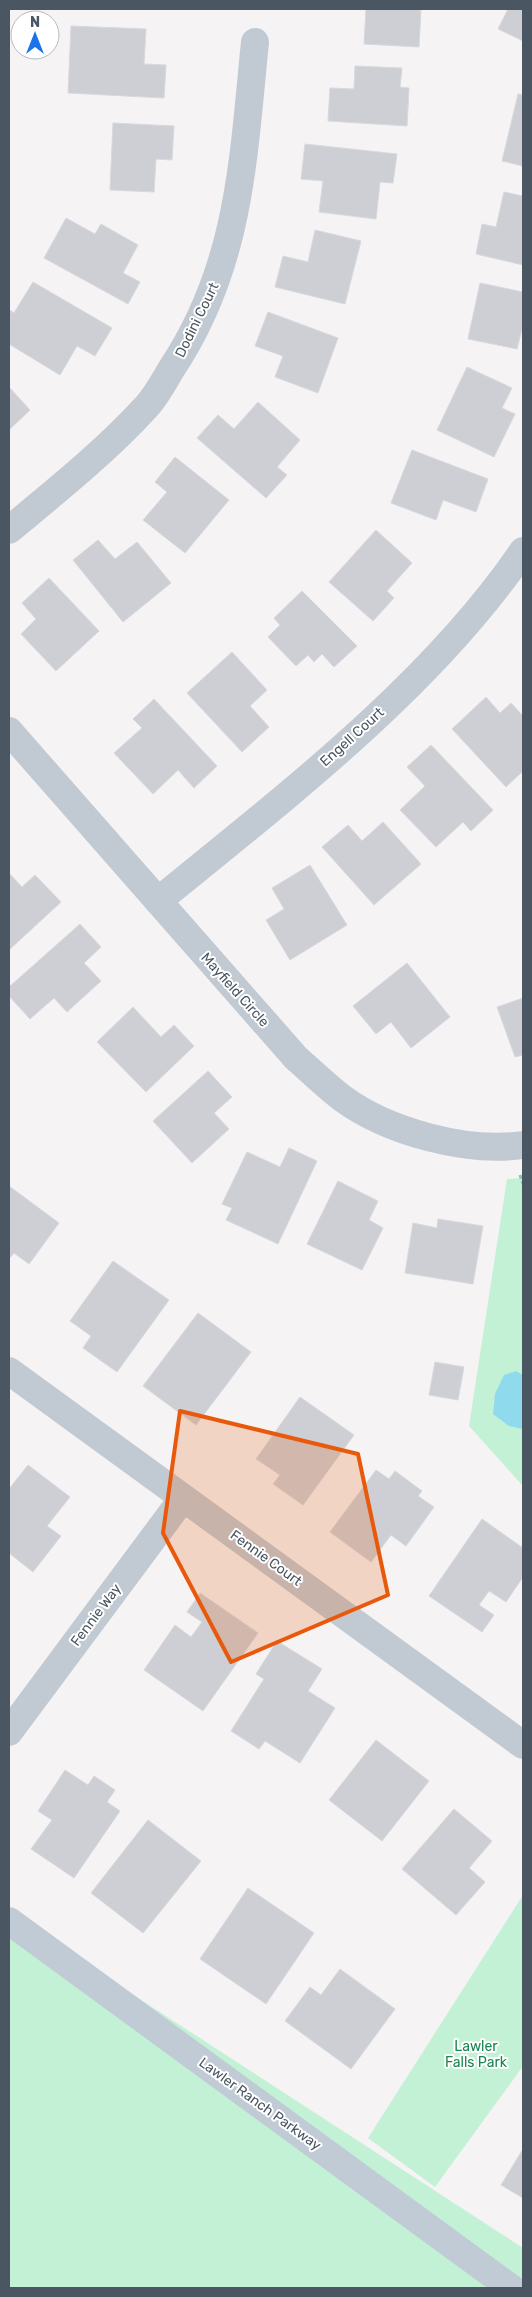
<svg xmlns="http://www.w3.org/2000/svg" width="532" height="2297" font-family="Rubik,sans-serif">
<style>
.green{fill:#c3f1d5}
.water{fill:#90daee}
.building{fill:#cdcfd5;stroke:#d7d9de}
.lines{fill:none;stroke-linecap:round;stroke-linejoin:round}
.path{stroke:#7ad0a6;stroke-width:3;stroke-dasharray:4 2.5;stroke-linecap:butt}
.street{stroke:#c1cad2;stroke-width:28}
.secondary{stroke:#c1cbd6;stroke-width:28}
.marked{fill:#e8590c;fill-opacity:0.2;stroke:#e8590c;stroke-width:4;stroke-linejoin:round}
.labels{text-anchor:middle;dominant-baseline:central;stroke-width:4;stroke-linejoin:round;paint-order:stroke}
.street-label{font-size:14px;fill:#4a5661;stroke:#fff}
.park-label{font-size:14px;fill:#17864f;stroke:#fff}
</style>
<rect width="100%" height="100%" fill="#f5f3f3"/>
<g class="green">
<path d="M523 1178V1486L469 1426 507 1179Z"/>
<path d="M523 1895V2066L435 2187 368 2138Z"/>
<path d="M9 1917 112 1981 523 2248V2288H9Z"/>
</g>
<path class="water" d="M516 1371 523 1375V1429L509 1426 493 1414 495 1394 504 1375Z"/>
<g class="building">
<path d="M366 9H421L419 47 364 44Z"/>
<path d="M508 9H523V41L498 29Z"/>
<path d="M71 26 146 29 144 64 166 65 164 98 68 93Z"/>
<path d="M355 66 402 68 400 87 409 88 407 126 328 121 330 88 354 89Z"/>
<path d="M518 94 523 95V166L502 161Z"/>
<path d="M113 123 174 126 172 160 156 159 154 192 110 190Z"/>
<path d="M305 144 397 154 393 183 380 182 376 219 319 212 323 181 301 179Z"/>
<path d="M504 192 523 196V265L476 254 482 224 496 227Z"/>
<path d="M66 218 95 234 101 224 138 245 123 273 140 282 128 304 44 258Z"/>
<path d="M315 230 361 241 345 304 275 287 283 256 308 262Z"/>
<path d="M33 282 112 328 95 356 77 346 60 375 9 344V313L10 310 14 313Z"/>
<path d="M480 283 523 292V329H522L517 349 468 339Z"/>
<path d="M268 312 338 338 318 393 275 377 283 356 255 346Z"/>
<path d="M467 367 512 388 502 408 515 414 494 457 437 430Z"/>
<path d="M9 387 30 410 9 430Z"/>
<path d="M258 402 300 440 277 467 287 475 266 498 197 438 218 415 234 429Z"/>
<path d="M412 450 488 479 476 512 443 500 436 520 391 503Z"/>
<path d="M175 457 229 500 185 553 143 520 167 492 155 482Z"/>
<path d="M376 530 412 563 387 591 394 598 373 621 329 582Z"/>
<path d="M98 540 115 559 137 542 171 583 123 622 73 560Z"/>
<path d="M49 578 99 631 56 671 21 634 36 619 22 603Z"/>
<path d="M302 591 357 646 334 667 322 654 314 662 308 655 296 666 268 637 280 625 274 618Z"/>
<path d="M232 652 267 690 250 706 269 727 242 752 187 693Z"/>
<path d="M486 697 500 713 511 703 523 716V771L506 787 452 729Z"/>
<path d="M154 699 217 766 194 788 178 770 153 794 114 753 142 728 133 719Z"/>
<path d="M431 745 493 810 471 831 463 822 436 847 400 810 425 786 407 767Z"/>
<path d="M383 822 421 864 374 905 322 847 348 825 362 841Z"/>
<path d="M310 865 347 925 290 960 266 920 284 909 272 888Z"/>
<path d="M9 873 22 887 35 875 61 902 9 950Z"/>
<path d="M80 924 101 947 84 963 101 981 67 1012 54 998 30 1019 9 996V987Z"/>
<path d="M407 963 450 1017 411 1048 391 1022 376 1034 353 1006Z"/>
<path d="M523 998V1055L515 1057 497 1007Z"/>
<path d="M133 1007 161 1037 174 1025 194 1046 146 1092 97 1042Z"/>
<path d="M208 1071 232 1097 214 1113 229 1129 192 1163 153 1121Z"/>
<path d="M289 1148 317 1161 278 1244 226 1220 232 1208 222 1204 247 1152 280 1167Z"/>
<path d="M338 1181 378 1201 369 1220 383 1228 362 1270 307 1244Z"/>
<path d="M9 1186 59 1223 29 1264 14 1253 9 1259Z"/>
<path d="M438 1219 483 1226 473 1284 405 1273 413 1223 437 1228Z"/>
<path d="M113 1261 169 1300 117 1372 83 1348 91 1336 70 1321Z"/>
<path d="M198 1313 251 1352 196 1425 143 1386Z"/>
<path d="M435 1362 464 1367 458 1400 429 1395Z"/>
<path d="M300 1397 354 1435 303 1505 273 1484 280 1475 256 1459Z"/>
<path d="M28 1465 70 1497 47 1526 61 1536 33 1572 9 1553V1489Z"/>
<path d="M376 1470 389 1479 395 1471 422 1491 418 1496 434 1507 406 1546 391 1535 371 1562 330 1532Z"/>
<path d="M482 1519 523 1548V1577L506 1602 489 1591 479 1605 494 1615 482 1632 429 1596Z"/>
<path d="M200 1593 258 1633 203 1711 144 1670 175 1625 191 1637 202 1622 187 1612Z"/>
<path d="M277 1641 322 1669 308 1691 335 1708 300 1763 265 1741 259 1749 231 1731 264 1679 256 1674Z"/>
<path d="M376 1740 429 1781 382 1841 329 1800Z"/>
<path d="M65 1770 88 1785 94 1776 115 1790 107 1802 120 1811 74 1878 31 1849 52 1820 38 1811Z"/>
<path d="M454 1809 492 1841 469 1868 485 1882 456 1915 402 1869Z"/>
<path d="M148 1820 201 1861 143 1933 91 1893Z"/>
<path d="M248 1888 314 1933 266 2004 200 1959Z"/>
<path d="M340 1969 395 2009 351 2069 285 2021 310 1987 321 1995Z"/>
<path d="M523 2149V2198L501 2185Z"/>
</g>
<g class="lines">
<path class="path" d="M520 1175 523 1184"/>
<g class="street">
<path d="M9 530C56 491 105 452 147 406 157 395 164 381 172 368 240 265 243 161 255 42"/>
<path d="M9 731 296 1058C311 1071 326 1086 342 1098 388 1132 467 1153 523 1145"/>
<path d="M158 901C284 798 431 686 523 551"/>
<path d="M9 1371 523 1745"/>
<path d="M9 1732 183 1498"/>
</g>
<path class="secondary" d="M9 1921 511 2288"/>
</g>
<path class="marked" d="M180 1411 358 1454 388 1595 231 1662 163 1533Z"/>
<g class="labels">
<g class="street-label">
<text transform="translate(197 320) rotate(-64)">Dodini Court</text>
<text transform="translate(352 737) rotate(-42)">Engell Court</text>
<text transform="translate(235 990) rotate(48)">Mayfield Circle</text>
<text transform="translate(266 1558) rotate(36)">Fennie Court</text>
<text transform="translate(96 1615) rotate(-53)">Fennie Way</text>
<text transform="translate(260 2104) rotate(36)">Lawler Ranch Parkway</text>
</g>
<g class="park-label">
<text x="476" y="2046">Lawler<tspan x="476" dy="16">Falls Park</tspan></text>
</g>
</g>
<rect width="532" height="2297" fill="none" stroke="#4a5661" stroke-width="20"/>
<g transform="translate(35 35)"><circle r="24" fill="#ffffff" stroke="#b7bbc0"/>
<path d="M0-4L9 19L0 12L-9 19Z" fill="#1a73e8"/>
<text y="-8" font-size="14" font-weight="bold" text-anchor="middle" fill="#4a5661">N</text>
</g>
</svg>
